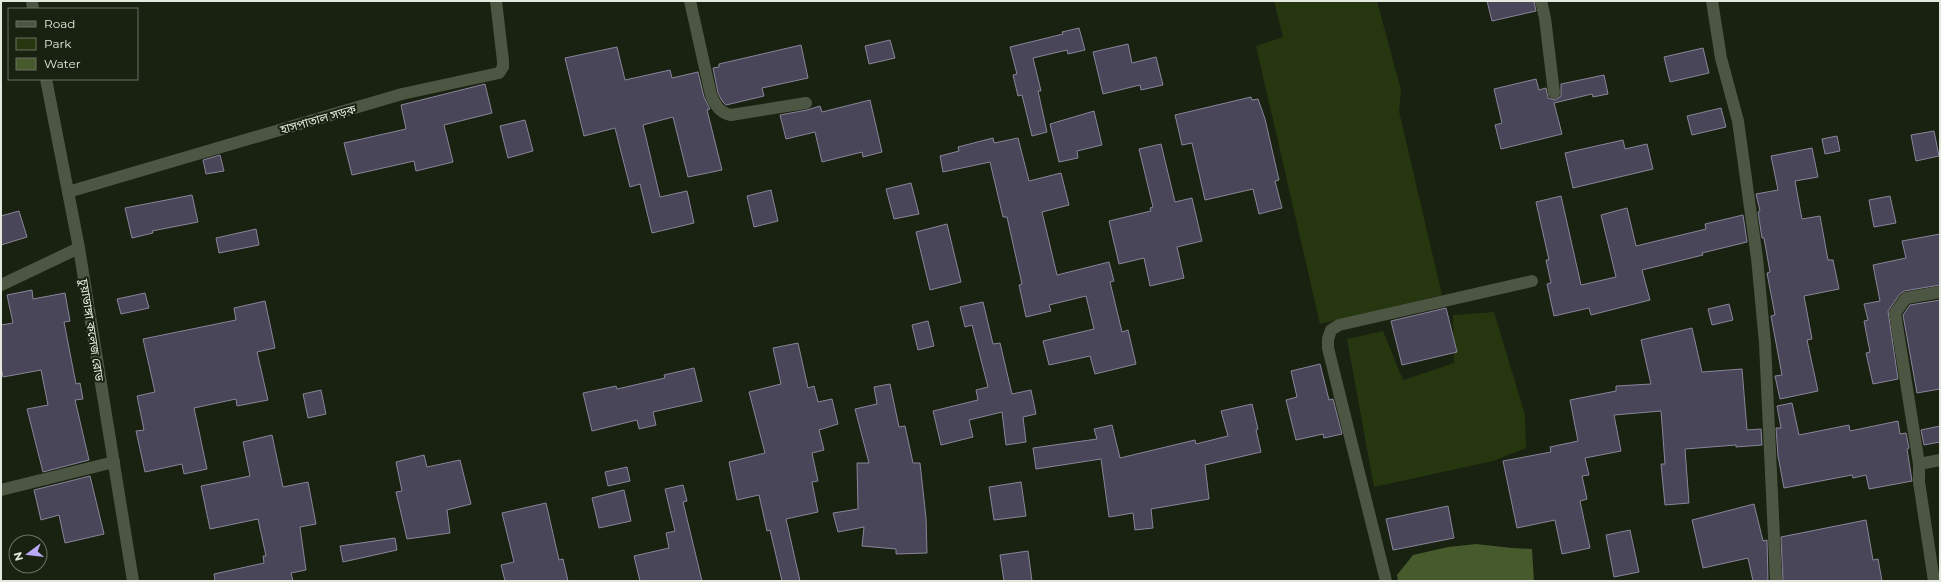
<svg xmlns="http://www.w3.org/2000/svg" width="1941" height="582" font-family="Montserrat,'Noto Sans Bengali',sans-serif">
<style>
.green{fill:#26360f}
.water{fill:#465a2c}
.building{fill:#4a4659;stroke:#88859a}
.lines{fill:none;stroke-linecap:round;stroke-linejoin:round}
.street{stroke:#4d5643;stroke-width:12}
.labels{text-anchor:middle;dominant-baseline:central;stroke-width:4;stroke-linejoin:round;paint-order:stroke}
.street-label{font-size:12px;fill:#e3e9de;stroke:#192111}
</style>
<rect width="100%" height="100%" fill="#192111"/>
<g class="green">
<path d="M1274 1H1377L1401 90 1399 111 1442 295 1320 324 1256 46 1283 37Z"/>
<path d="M1494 312 1525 415 1526 448 1493 461 1374 487 1347 339 1383 331 1403 380 1454 363 1453 315Z"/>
</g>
<path class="water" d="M1476 544 1512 548 1532 549 1534 581H1398L1397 575 1413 555 1448 547Z"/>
<g class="building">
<path d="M1487 1H1534L1536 11 1492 21Z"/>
<path d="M1079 28 1085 50 1068 54 1067 50 1033 58 1041 91H1038L1047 132 1032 136 1022 95 1018 96 1013 75 1017 74 1010 47 1063 34 1062 32Z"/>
<path d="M890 40 895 58 869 64 865 46Z"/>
<path d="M1128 44 1132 63 1156 57 1163 85 1141 90 1140 85 1103 94 1093 52Z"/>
<path d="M801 45 808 78 762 88 764 96 726 105 722 101 718 93 713 68 719 67V64Z"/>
<path d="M617 47 625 80 670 70 672 78 698 72 704 97 710 109 707 110 722 170 688 177 673 117 643 125 660 197 687 191 694 223 652 233 640 184 630 187 615 128 584 136 565 58Z"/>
<path d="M1703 48 1709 73 1670 82 1664 57Z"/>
<path d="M1604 75 1608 94 1593 97 1592 94 1554 103 1562 134 1501 149 1495 125 1502 123 1494 89 1536 79 1539 90 1546 88 1548 98 1555 100 1561 96V84Z"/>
<path d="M485 84 492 113 444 125 453 162 416 171 414 161 352 175 344 143 406 129 401 105Z"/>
<path d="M1251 97 1252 100 1258 99 1265 119 1279 180 1275 181 1282 208 1259 214 1253 189 1205 200 1192 143 1182 145 1175 115Z"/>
<path d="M870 100 882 152 863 157 862 152 822 162 815 132 786 139 780 115 807 110 820 106 822 112Z"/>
<path d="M1721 108 1726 127 1692 135 1687 116Z"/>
<path d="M1094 111 1102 145 1077 151 1078 158 1059 162 1050 124Z"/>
<path d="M525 120 533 151 508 158 500 126Z"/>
<path d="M1934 131 1939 156 1916 161 1911 135Z"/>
<path d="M1837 136 1840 151 1825 154 1822 139Z"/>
<path d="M993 138 994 143 1018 138 1029 181 1061 173 1069 205 1042 212 1057 275 1109 262 1114 281 1110 282 1122 332 1128 330 1136 364 1095 374 1090 356 1049 365 1043 341 1094 329 1086 296 1049 305 1051 311 1026 317 1019 285 1022 284 1007 217H1003L990 162 943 172 940 156 959 151 958 147Z"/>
<path d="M1623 140 1625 149 1647 144 1653 169 1573 188 1565 153Z"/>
<path d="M1161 144 1175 202 1192 198 1202 241 1177 247 1184 278 1150 286 1144 258 1119 264 1109 221 1151 211 1150 208 1153 207 1139 149Z"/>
<path d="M1812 148 1818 177 1795 181 1802 219 1820 216 1828 260H1833L1839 289 1804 296 1812 339 1807 340 1818 391 1780 399 1775 376 1782 375 1771 316 1775 315 1767 273 1770 272 1764 238H1762L1758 212 1760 211 1756 194 1778 190 1771 156Z"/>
<path d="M220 155 224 171 206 174 203 160Z"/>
<path d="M911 183 919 214 894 219 886 189Z"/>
<path d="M771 190 778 221 754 227 747 196Z"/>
<path d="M192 195 198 222 152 231 153 233 132 238 125 208Z"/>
<path d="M1561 196 1581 285 1616 277 1601 215 1627 208 1636 246 1706 229 1705 224 1743 215 1747 242 1702 253 1703 255 1642 270 1650 300 1591 315 1589 308 1554 316 1547 284 1551 283 1546 260H1549L1536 202Z"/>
<path d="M1890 196 1896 223 1874 227 1869 200Z"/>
<path d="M19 211 27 237 1 245V216Z"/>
<path d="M947 224 961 282 930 290 916 232Z"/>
<path d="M256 229 259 245 219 253 216 238Z"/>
<path d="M1940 234V285L1904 291 1900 294 1888 311 1898 379 1873 384 1866 353 1870 352 1864 321 1868 320 1864 304 1880 301 1873 265 1906 258 1902 241Z"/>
<path d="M32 290 33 299 65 293 70 321 64 322 76 384 80 383 83 399 75 400 89 460 43 472 27 409 48 405 41 370 3 377 1 367V325L13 323 7 295Z"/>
<path d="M145 293 149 308 121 314 117 299Z"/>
<path d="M1940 300V389L1917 393 1903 315 1910 305Z"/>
<path d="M265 301 275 348 257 352 268 400 237 406 236 399 194 408 207 469 184 474 182 464 145 472 136 431 144 430 137 396 155 392 143 339 236 320 234 308Z"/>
<path d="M983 302 993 344 1000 343 1012 394 1031 390 1036 414 1023 417 1026 442 1006 445 1002 412 969 420 973 437 941 445 933 411 978 400 976 390 988 387 972 325 965 327 960 307Z"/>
<path d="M1729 304 1733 320 1712 325 1708 309Z"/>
<path d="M1446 308 1457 352 1402 365 1391 321Z"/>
<path d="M928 321 934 346 918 350 912 325Z"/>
<path d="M1692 328 1702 372 1742 369 1747 430 1761 429 1762 445 1736 447V445L1685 449 1689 503 1665 505 1661 464H1665L1661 411 1614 415 1621 451 1585 458 1589 475 1582 476 1587 499 1580 501 1590 548 1562 554 1555 520 1517 528 1503 461 1551 452 1550 447 1578 441 1570 400 1616 391V386L1651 384 1641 340Z"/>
<path d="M798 343 808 388 814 386 818 402 832 399 838 424 819 430 824 450 812 453 818 481 812 482 818 512 786 519 800 581H782L770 530 767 531 759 495 737 500 729 462 765 453 749 392 781 384 773 348Z"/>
<path d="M1320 364 1329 400 1333 399 1342 434 1324 438 1323 434 1296 440 1286 400 1297 397 1291 371Z"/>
<path d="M694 368 702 401 653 412 656 425 639 429 637 420 592 431 583 393 616 386 617 389 665 378 664 375Z"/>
<path d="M890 384 899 427 905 426 913 463H920L926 518 927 553 896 554V549L862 546 864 527 838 532 833 513 858 509 857 463H869L855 409 877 404 874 387Z"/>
<path d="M321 390 326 414 308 418 303 394Z"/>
<path d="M1792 403 1799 435 1849 425 1850 431 1898 421 1900 434 1906 433 1909 448 1907 449 1912 481 1869 489 1866 475 1853 478 1852 475 1784 488 1778 456 1776 428H1781L1777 406Z"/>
<path d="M1252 404 1258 429 1256 430 1261 452 1205 465 1209 499 1151 509 1153 528 1135 530 1133 513 1109 517 1101 459 1036 469 1033 448 1097 439 1094 429 1112 425 1120 458 1195 440 1196 444 1228 436 1221 411Z"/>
<path d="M1940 426V442L1924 445 1921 430Z"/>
<path d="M272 435 283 487 308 482 316 524 300 527 306 570 291 573 293 581H215L214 574 264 563 263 556H266L258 519 210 529 201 486 250 476 243 442Z"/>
<path d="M424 455 427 467 460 460 471 504 447 510 450 533 407 539 396 492 402 491 396 462Z"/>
<path d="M627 467 630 481 608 486 605 472Z"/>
<path d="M90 476 104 534 65 543 59 515 41 520 34 490Z"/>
<path d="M1021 482 1026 516 994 520 989 487Z"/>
<path d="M683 485 687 501 683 502 702 581H640L634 556 669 548 666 533 675 531 665 489Z"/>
<path d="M624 490 631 521 599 528 592 498Z"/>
<path d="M546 503 559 560 563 559 568 581H505L501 565 514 562 502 513Z"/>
<path d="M1754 504 1763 541 1767 540 1768 581H1753L1748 558 1703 568 1692 520Z"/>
<path d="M1448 506 1454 538 1393 550 1386 519Z"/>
<path d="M1866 520 1873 560 1878 559 1882 581H1783L1781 537Z"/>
<path d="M1630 530 1639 572 1614 577 1606 535Z"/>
<path d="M395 538 397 550 343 562 340 546Z"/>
<path d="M1028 551 1032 581H1004L1000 555Z"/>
</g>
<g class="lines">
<g class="street">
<path d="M32 1 33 9"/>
<path d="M690 1 711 95C715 105 720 113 731 115L806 103"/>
<path d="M1541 1 1545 18 1554 93"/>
<path d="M1712 1 1721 58 1738 121 1757 258 1765 343 1776 581"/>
<path d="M46 79 79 248 133 581"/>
<path d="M68 192 402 94 499 73 503 67V61L496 1"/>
<path d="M1 285 79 248"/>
<path d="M1919 464 1895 313 1906 298 1940 292"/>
<path d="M1 490 114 462"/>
<path d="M1386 581 1328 348V339L1331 330 1339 325 1532 281"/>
<path d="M1934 581 1919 482V464L1940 460"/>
</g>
</g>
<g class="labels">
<g class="street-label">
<text transform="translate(318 119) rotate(-16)">হাসপাতাল সড়ক</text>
<text transform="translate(92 330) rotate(81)">চুয়াডাঙ্গা কলেজ রোড</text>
</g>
</g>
<rect width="1941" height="582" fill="none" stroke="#e3e9de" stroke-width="4"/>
<rect x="8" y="8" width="130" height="72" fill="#192111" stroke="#6a7163"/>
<rect x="16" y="21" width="20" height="6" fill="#4d5643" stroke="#6a7163"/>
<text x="44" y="28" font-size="12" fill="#e3e9de">Road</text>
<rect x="16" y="38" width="20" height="12" fill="#26360f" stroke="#6a7163"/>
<text x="44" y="48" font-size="12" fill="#e3e9de">Park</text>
<rect x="16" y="58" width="20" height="12" fill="#465a2c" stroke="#6a7163"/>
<text x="44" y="68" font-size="12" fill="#e3e9de">Water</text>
<g transform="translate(28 554) rotate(255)"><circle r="19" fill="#192111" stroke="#6a7163"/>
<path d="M0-3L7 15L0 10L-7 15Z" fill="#baaaf6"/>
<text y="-6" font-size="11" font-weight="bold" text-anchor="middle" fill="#e3e9de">N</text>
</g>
</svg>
